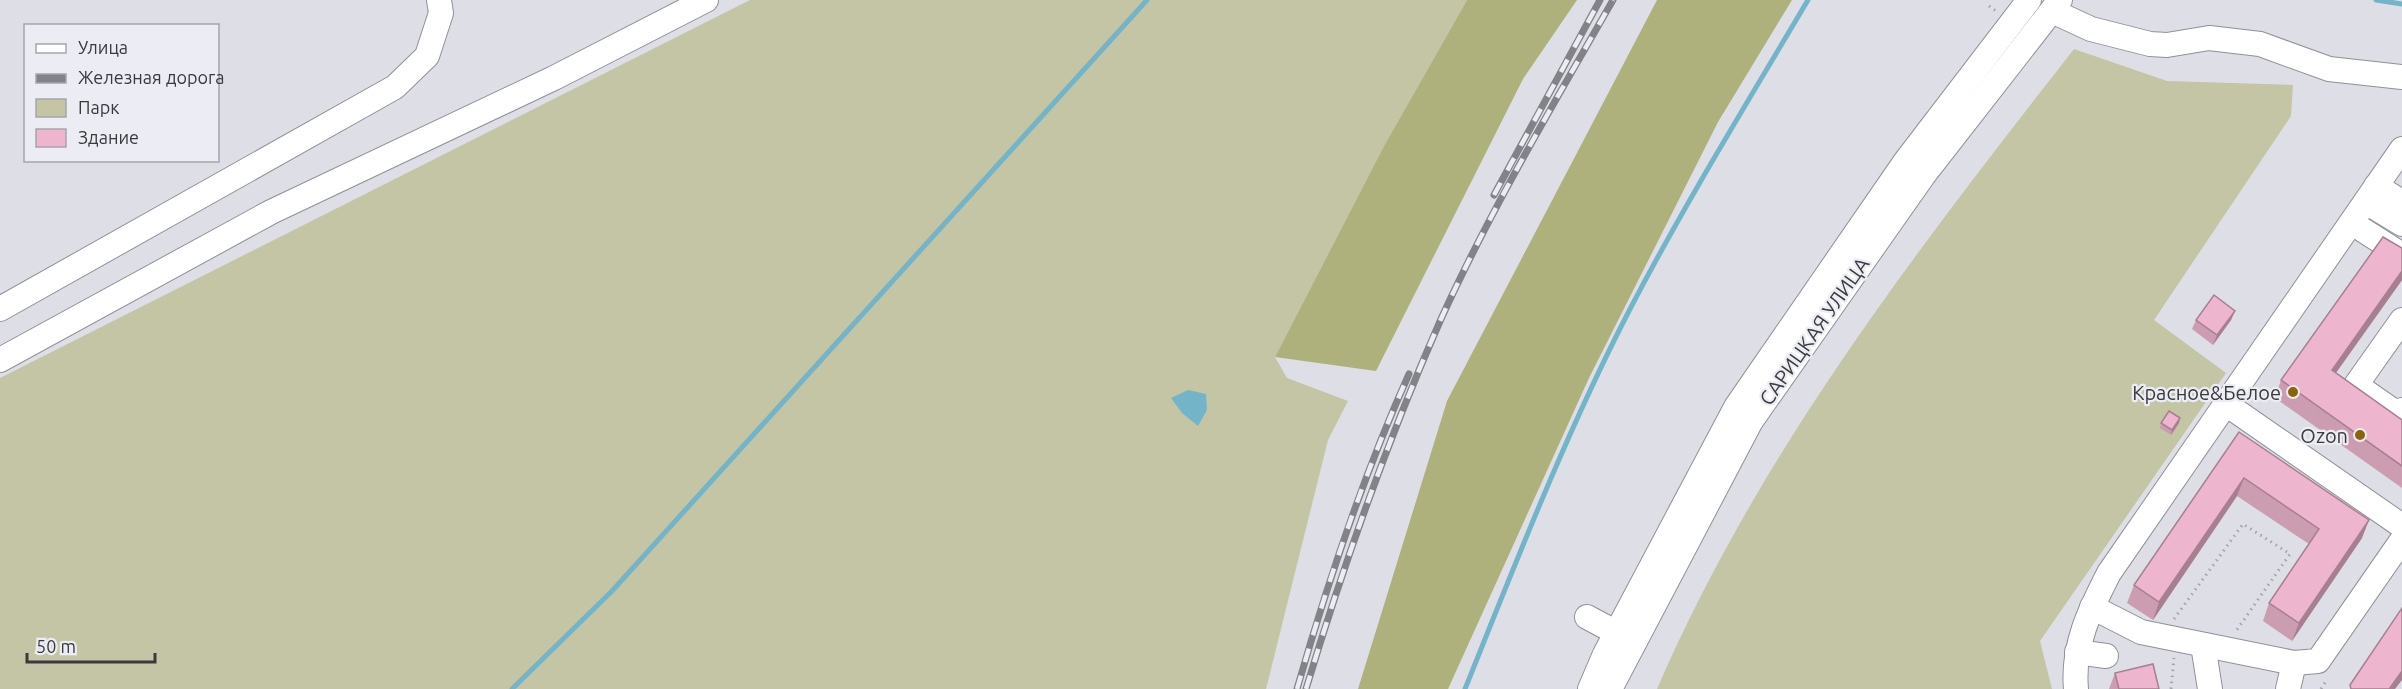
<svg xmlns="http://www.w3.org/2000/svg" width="2402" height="689" font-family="Ubuntu,sans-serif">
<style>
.green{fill:#c3c5a4}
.forest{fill:#aeb17c}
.water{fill:#74b4c9}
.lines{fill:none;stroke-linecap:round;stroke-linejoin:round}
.stream{stroke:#74b4c9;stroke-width:5}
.minor-casing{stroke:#909098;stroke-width:26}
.path{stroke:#a3a3aa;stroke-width:3;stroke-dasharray:1.5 4.5;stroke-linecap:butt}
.minor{stroke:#fff;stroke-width:24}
.rail-casing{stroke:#828288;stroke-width:7}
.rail{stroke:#ececf4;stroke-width:4.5;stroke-dasharray:14;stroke-linecap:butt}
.wall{fill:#cc9cb1}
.shaded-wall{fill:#a67f90}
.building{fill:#edb5ce;stroke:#a67f90;stroke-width:1.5}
.poi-dot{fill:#8b6505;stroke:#ececf4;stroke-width:2}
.labels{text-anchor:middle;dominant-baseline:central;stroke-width:4.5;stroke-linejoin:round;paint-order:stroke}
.street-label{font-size:20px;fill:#3a3a3d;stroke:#ececf4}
.poi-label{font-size:20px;fill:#3a3a3d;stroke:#ececf4;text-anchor:end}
</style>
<rect width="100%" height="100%" fill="#dedee6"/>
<g class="green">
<path d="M750 0H1467L1384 146 1275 357 1287 378 1348 401 1328 440 1266 689H0V378Z"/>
<path d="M2074 49 2167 81 2293 85 2291 116 2154 320 2226 373 2040 641 2052 689H1657C1759 453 1917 250 2074 49Z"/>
</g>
<g class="forest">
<path d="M1467 0H1577L1523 79 1376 371 1275 357 1384 146Z"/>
<path d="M1657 0H1792L1718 122 1589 378 1448 689H1358L1447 401Z"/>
</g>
<path class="water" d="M1188 390 1206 394 1207 410 1198 426 1182 413 1171 398Z"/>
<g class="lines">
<g class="stream">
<path d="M2376 0 2402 4"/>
<path d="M512 689 612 591 1147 0"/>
<path d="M1465 689C1516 562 1566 433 1629 311 1684 205 1747 103 1808 0"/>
</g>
<defs>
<g id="minor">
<path d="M2052 11 2091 29 2150 44 2167 45 2209 38 2260 44 2329 69 2402 77"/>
<path d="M2376 186 2402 202"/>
<path d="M2366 202 2402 224"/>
<path d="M2352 223 2402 255"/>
<path d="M0 309 395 87 427 56 441 13 439 0"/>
<path d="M2402 320 2356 385 2399 415 2402 410"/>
<path d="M0 360 271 212 554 78 706 0"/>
<path d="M2226 404 2402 526"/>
<path d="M2092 607 2141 632 2294 663 2318 661 2402 540"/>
<path d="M1587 617 1617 633"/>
<path d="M2203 645 2210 689"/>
<path d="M2077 652 2106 656"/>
<path d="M1590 689 1605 654 1736 407 1905 162 2029 0"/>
<path d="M1610 689 1751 421 1923 176 2060 0"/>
<path d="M2076 689C2072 646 2090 610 2109 573L2402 149"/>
<path d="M2288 689 2294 663"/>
</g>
</defs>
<use href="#minor" class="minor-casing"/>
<g class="path">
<path d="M1989 6 1996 11"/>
<path d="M2174 619 2243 524 2290 554 2236 631"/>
<path d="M2171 689 2174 658"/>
<path d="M2321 689 2326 681"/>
</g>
<use href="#minor" class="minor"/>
<defs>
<g id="rail">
<path d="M1494 195 1600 0"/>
<path d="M1297 689C1328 581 1363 476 1409 374"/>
<path d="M1306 689C1344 563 1388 439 1441 319 1491 209 1553 105 1613 0"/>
</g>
</defs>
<use href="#rail" class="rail-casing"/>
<use href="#rail" class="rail"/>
</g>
<g class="wall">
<path d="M2402 280 2336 373 2402 420V488L2275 398 2281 380Z"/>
<path d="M2235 311 2231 320 2213 345 2192 329 2196 320Z"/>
<path d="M2180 418 2179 423 2171 435 2160 428 2161 423Z"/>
<path d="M2239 432 2362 538 2292 641 2263 621 2269 603 2309 544 2237 496 2153 620 2127 603 2134 585Z"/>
<path d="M2115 673 2159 689H2109Z"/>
</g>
<g class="shaded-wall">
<path d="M2402 271V280L2325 388 2332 370Z"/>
<path d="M2235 311 2231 320 2213 345 2217 335Z"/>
<path d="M2180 418 2179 423 2171 435 2172 430Z"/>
<path d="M2244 478 2237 496 2153 620 2159 602Z"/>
<path d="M2369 520 2362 538 2292 641 2299 623Z"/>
<path d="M2402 671V680L2395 689H2390Z"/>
</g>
<g class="building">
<path d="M2383 237 2402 248V271L2332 370 2402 420V466L2281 380Z"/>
<path d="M2214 295 2235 311 2217 335 2196 320Z"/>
<path d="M2169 411 2180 418 2172 430 2161 423Z"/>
<path d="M2239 432 2369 520 2299 623 2269 603 2319 529 2244 478 2159 602 2134 585Z"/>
<path d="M2402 608V671L2390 688 2391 689H2351L2350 685Z"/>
<path d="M2153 664 2159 689H2119L2115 673Z"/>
</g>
<g class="poi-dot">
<circle cx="2293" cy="392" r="6"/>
<circle cx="2360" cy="435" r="6"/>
</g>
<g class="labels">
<g class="street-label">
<text transform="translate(1814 331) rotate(-55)">САРИЦКАЯ УЛИЦА</text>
</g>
<g class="poi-label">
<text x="2281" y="392">Красное&amp;Белое</text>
<text x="2348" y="435">Ozon</text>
</g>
</g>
<rect x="24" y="24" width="195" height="138" fill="#ececf4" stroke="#a5a5ab" stroke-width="1.5"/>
<rect x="36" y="44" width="30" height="9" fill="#ffffff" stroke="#a5a5ab" stroke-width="1.5"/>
<text x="78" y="54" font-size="18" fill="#3a3a3d">Улица</text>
<rect x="36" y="74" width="30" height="9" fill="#828288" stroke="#a5a5ab" stroke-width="1.5"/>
<text x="78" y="84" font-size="18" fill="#3a3a3d">Железная дорога</text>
<rect x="36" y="99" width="30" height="18" fill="#c3c5a4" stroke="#a5a5ab" stroke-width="1.5"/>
<text x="78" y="114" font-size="18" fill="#3a3a3d">Парк</text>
<rect x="36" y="129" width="30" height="18" fill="#edb5ce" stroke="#a5a5ab" stroke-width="1.5"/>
<text x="78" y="144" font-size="18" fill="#3a3a3d">Здание</text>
<path d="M27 653v9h128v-9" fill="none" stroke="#3a3a3d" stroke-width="3"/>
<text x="36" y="653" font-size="18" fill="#3a3a3d" stroke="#ececf4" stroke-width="4.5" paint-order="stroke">50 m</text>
</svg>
